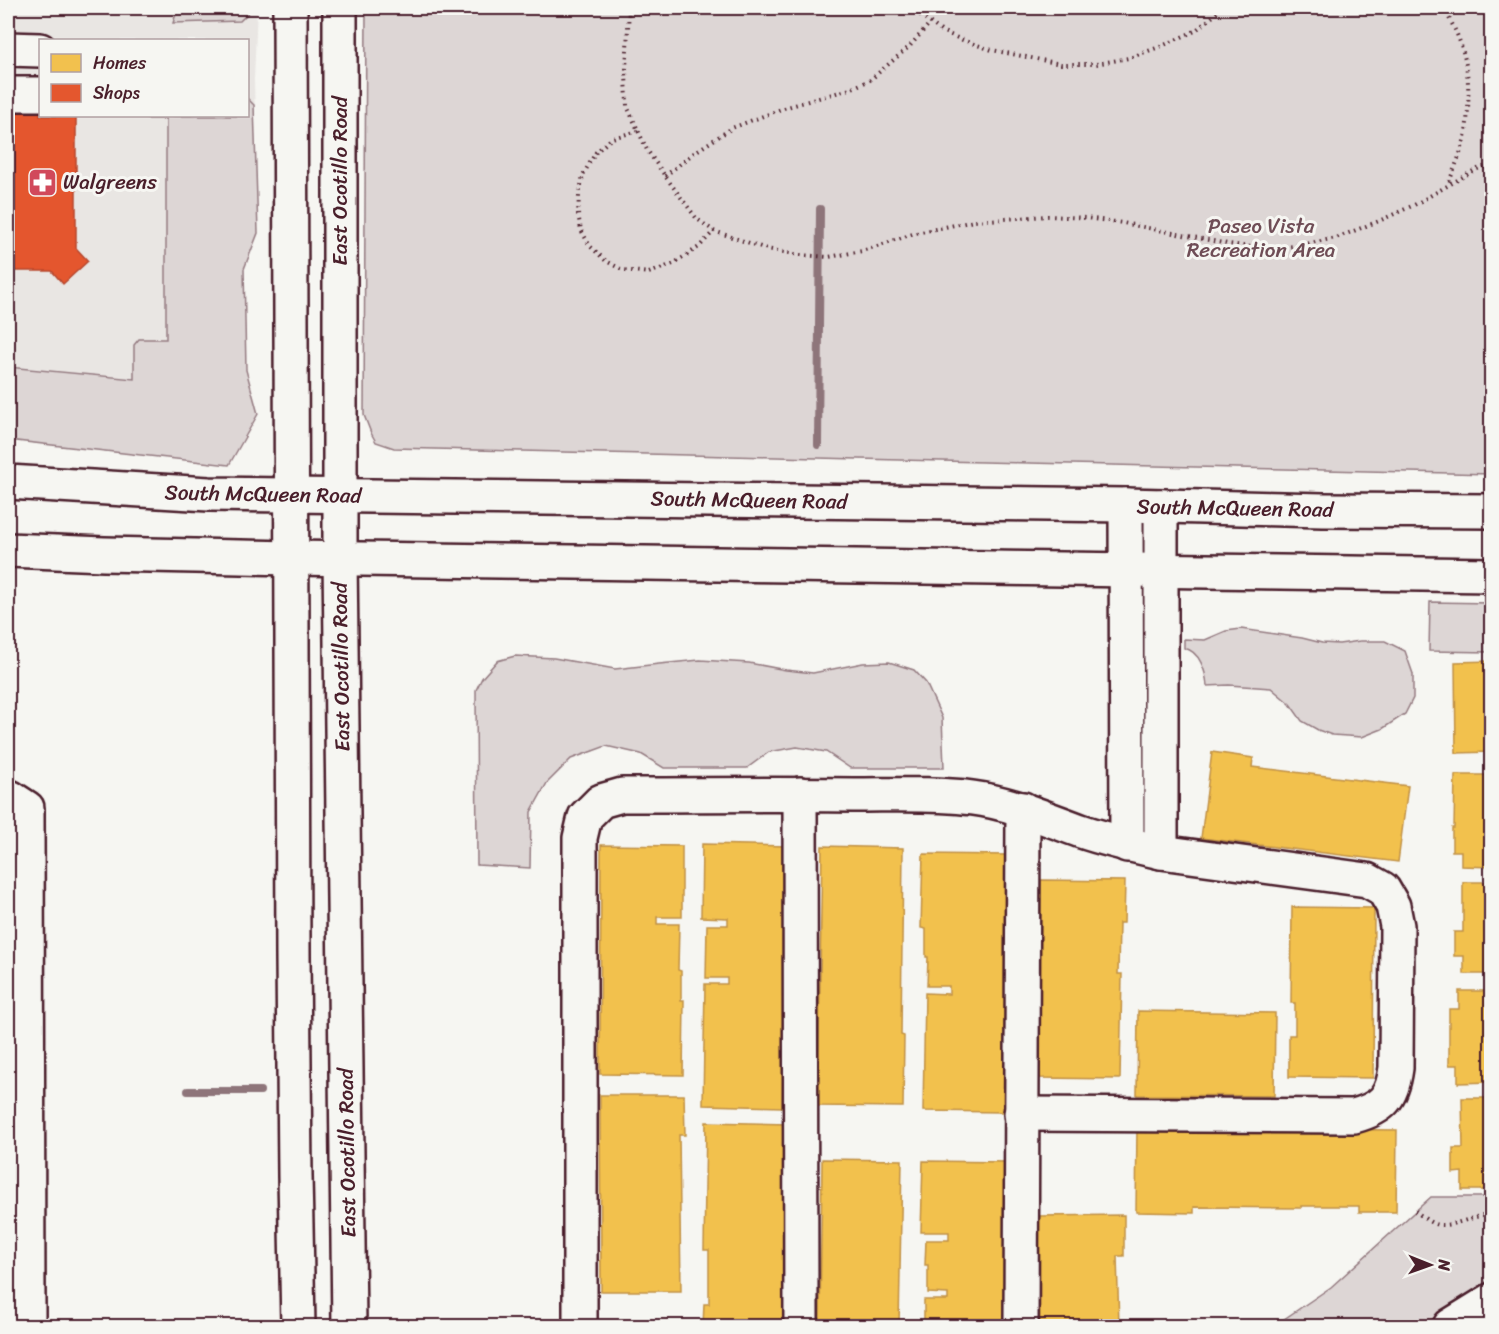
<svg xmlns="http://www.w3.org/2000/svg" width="1499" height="1334" font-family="Sriracha,sans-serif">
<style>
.built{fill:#e9e6e3;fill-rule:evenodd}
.green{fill:#ddd6d5;stroke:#947a80;stroke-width:1.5}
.homes{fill:#f2c14e;stroke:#c09044;stroke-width:1.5}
.shops{fill:#e4572e;stroke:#b6462d;stroke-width:1.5}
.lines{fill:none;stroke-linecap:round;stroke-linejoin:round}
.stream{stroke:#8e747a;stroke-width:8}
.minor-casing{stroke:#4a1f2b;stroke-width:38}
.major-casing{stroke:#4a1f2b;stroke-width:38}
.path{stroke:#4a1f2b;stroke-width:4;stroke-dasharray:1.5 4.5;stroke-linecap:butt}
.minor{stroke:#f6f6f2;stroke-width:33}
.major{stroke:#f6f6f2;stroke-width:33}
.labels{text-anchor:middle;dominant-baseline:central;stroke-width:6;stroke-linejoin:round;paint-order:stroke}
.street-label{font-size:21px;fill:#4a1f2b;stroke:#f6f6f2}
.poi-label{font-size:21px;fill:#4a1f2b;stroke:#f6f6f2;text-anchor:start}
.park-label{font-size:21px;fill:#6f4d56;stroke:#f6f6f2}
</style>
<rect width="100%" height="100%" fill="#f6f6f2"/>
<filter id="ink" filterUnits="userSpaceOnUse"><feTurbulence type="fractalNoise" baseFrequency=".0167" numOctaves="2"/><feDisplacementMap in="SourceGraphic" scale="12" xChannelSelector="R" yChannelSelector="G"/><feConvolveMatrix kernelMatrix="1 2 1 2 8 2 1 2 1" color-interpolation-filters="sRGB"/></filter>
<g filter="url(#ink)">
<path class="built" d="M8 8H257L254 80 258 233 244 269 246 370 258 414 229 465 8 440ZM40 40H248V116H40Z"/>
<g class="green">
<path d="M178 8H253L240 21 173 23Z"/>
<path d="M366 8H1491V474L394 448 376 442 371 433 364 415Z"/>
<path d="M248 99 254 105 258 233 244 269 246 370 258 414 229 465 8 440V367L134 379V345L139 339H166V119H147V116H248Z"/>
<path d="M1430 602 1491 603V652L1429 651Z"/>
<path d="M1241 629 1302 638 1322 643 1339 644 1360 641H1385L1405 651 1413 674V698L1405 714 1382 729 1362 737 1332 735 1318 730 1302 721 1290 704 1271 688 1229 685 1207 686C1206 672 1200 651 1184 648V639L1205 640 1226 631Z"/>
<path d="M515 656 554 658 615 669 659 664 700 660 749 663 786 670 813 673 863 663 889 662 914 670 926 683 942 718 944 768H850L826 752 797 747 769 752 747 768H664L641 754 606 746 571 759 547 783 531 812 530 868 477 865 476 690 482 678 497 661Z"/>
<path d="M1431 1197H1491V1276L1482 1287 1422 1326H1274L1331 1287Z"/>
</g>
<g class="homes">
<path d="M1492 661V752L1456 753 1455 662Z"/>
<path d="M1212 752 1253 758 1252 767 1408 786 1398 862 1201 838Z"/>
<path d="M1455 775H1492V867L1461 866V851H1452V828H1454Z"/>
<path d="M702 844 787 846 782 1107 703 1105 705 984H727V978H706L707 925H728V918L701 917Z"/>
<path d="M601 845 682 846V917H657V924H679L678 970 681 971V1000H684L683 1075 600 1074Z"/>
<path d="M822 846 903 848 901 1035 904 1036 903 1107 818 1106Z"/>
<path d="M923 854 1007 855 1003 1112 923 1111 925 993 949 994V986H927L928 957H926V929L921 928Z"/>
<path d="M1041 880 1125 881 1124 923H1119L1118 974H1122L1120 1079 1039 1078Z"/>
<path d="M1463 882H1492V974H1464V956H1454V932H1463Z"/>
<path d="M1292 907 1374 908 1373 1078 1289 1077V1035H1295V1003H1291Z"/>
<path d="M1459 991H1492V1082L1458 1083V1065H1449V1009H1459Z"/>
<path d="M1138 1011 1275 1013 1274 1096 1137 1095Z"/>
<path d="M600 1095H684L685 1135H679L681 1291H601Z"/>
<path d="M1462 1098H1492V1190H1462V1172L1453 1173V1148H1463Z"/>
<path d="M706 1122 788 1124 785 1326H703L704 1304H709V1250H704Z"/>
<path d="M1137 1128 1397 1130 1396 1212H1359V1206H1301V1208L1194 1207V1213L1136 1212Z"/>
<path d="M822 1159 902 1160 899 1326H820Z"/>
<path d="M923 1161 1008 1162 1005 1326H924V1300H948V1294L928 1293V1265H925L926 1240H949V1232H921Z"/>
<path d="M1124 1215V1256H1117L1119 1326H1040L1039 1216Z"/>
</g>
<path class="shops" d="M8 106H40V116H76V248L88 261 63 284 52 271H8Z"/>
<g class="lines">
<g class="stream">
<path d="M818 445 820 209"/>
<path d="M188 1091H260"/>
</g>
<defs>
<g id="minor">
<path d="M8 49 40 50"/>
<path d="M8 94H40"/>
<path d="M1126 505 1127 845"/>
<path d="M800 794 801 1326"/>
<path d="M8 797H10L27 808 28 1326"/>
<path d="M1161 852V506"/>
<path d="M580 1326V838L585 817 601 801 622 795C699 795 777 794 854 795 893 795 934 793 973 798 1011 803 1045 818 1081 831 1107 840 1134 846 1161 852L1367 880 1383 889 1393 906 1397 926 1396 1068C1392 1098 1383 1108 1354 1116L1021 1114"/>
<path d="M1021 1326 1023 809"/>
<path d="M1450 1326 1492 1300"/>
</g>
<g id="major">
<path d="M290 8 293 955 295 1176 298 1326"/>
<path d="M340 8V558L349 1326"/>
<path d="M8 482 209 494 1126 505 1323 510 1492 511"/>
<path d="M8 550 104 554 291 558 1492 575"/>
</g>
</defs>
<use href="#minor" class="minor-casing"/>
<use href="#major" class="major-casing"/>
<g class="path">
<path d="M629 8 626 69 627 106 647 150 665 176 697 219 714 231 767 249 800 255 829 257 862 251 916 233 974 221 1048 216 1086 218 1123 223 1228 244 1267 249 1295 246 1336 238 1379 221 1414 205 1475 170 1492 164"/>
<path d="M911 8 941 31 965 41 992 50 1061 64H1096L1129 58 1162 46 1195 31 1223 8"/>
<path d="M1443 8C1464 41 1470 70 1468 109 1467 120 1467 131 1464 141 1460 156 1453 171 1448 185"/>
<path d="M638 131 612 138 596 152 583 175 579 196 578 214 581 230 590 246 606 261 623 270 649 273 673 264 699 247 714 231"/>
<path d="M665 176 695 152 732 128 784 108 850 89 870 80 910 46 930 23"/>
<path d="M1415 1211C1421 1215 1428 1222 1435 1224 1449 1229 1476 1215 1492 1213"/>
</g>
<use href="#minor" class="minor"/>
<use href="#major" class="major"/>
</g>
</g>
<defs>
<symbol id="pharmacy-square" viewBox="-11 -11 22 22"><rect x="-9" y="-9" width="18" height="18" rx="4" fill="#d1495b" stroke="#f6f6f2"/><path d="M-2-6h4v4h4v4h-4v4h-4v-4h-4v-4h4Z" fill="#fff"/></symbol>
</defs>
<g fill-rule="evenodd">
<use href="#pharmacy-square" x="26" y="166" width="33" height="33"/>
</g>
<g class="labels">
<g class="street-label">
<text transform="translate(340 181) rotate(-90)">East Ocotillo Road</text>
<text transform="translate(263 494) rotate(1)">South McQueen Road</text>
<text transform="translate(749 500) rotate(1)">South McQueen Road</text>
<text transform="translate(1235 508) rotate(1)">South McQueen Road</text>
<text transform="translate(341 667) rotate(-91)">East Ocotillo Road</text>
<text transform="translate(347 1153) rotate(-91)">East Ocotillo Road</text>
</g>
<g class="poi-label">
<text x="63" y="182">Walgreens</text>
</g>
<g class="park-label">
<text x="1261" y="226">Paseo Vista<tspan x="1261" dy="24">Recreation Area</tspan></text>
</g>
</g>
<rect width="1499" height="1334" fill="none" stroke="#f6f6f2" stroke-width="30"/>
<rect x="15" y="15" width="1469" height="1304" fill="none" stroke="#4a1f2b" stroke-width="2" filter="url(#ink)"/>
<rect x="39" y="39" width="210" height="78" fill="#f6f6f2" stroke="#b1a0a2" stroke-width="1.5"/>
<rect x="51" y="54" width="30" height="18" fill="#f2c14e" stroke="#b1a0a2" stroke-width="1.5"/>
<text x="93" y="69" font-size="18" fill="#4a1f2b">Homes</text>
<rect x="51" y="84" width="30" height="18" fill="#e4572e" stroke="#b1a0a2" stroke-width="1.5"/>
<text x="93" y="99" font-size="18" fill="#4a1f2b">Shops</text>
<g transform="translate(1430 1265) rotate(91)" stroke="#f6f6f2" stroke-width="4.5" paint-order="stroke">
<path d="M0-4.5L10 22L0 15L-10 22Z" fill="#4a1f2b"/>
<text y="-9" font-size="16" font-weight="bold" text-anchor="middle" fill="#4a1f2b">N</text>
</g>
</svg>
